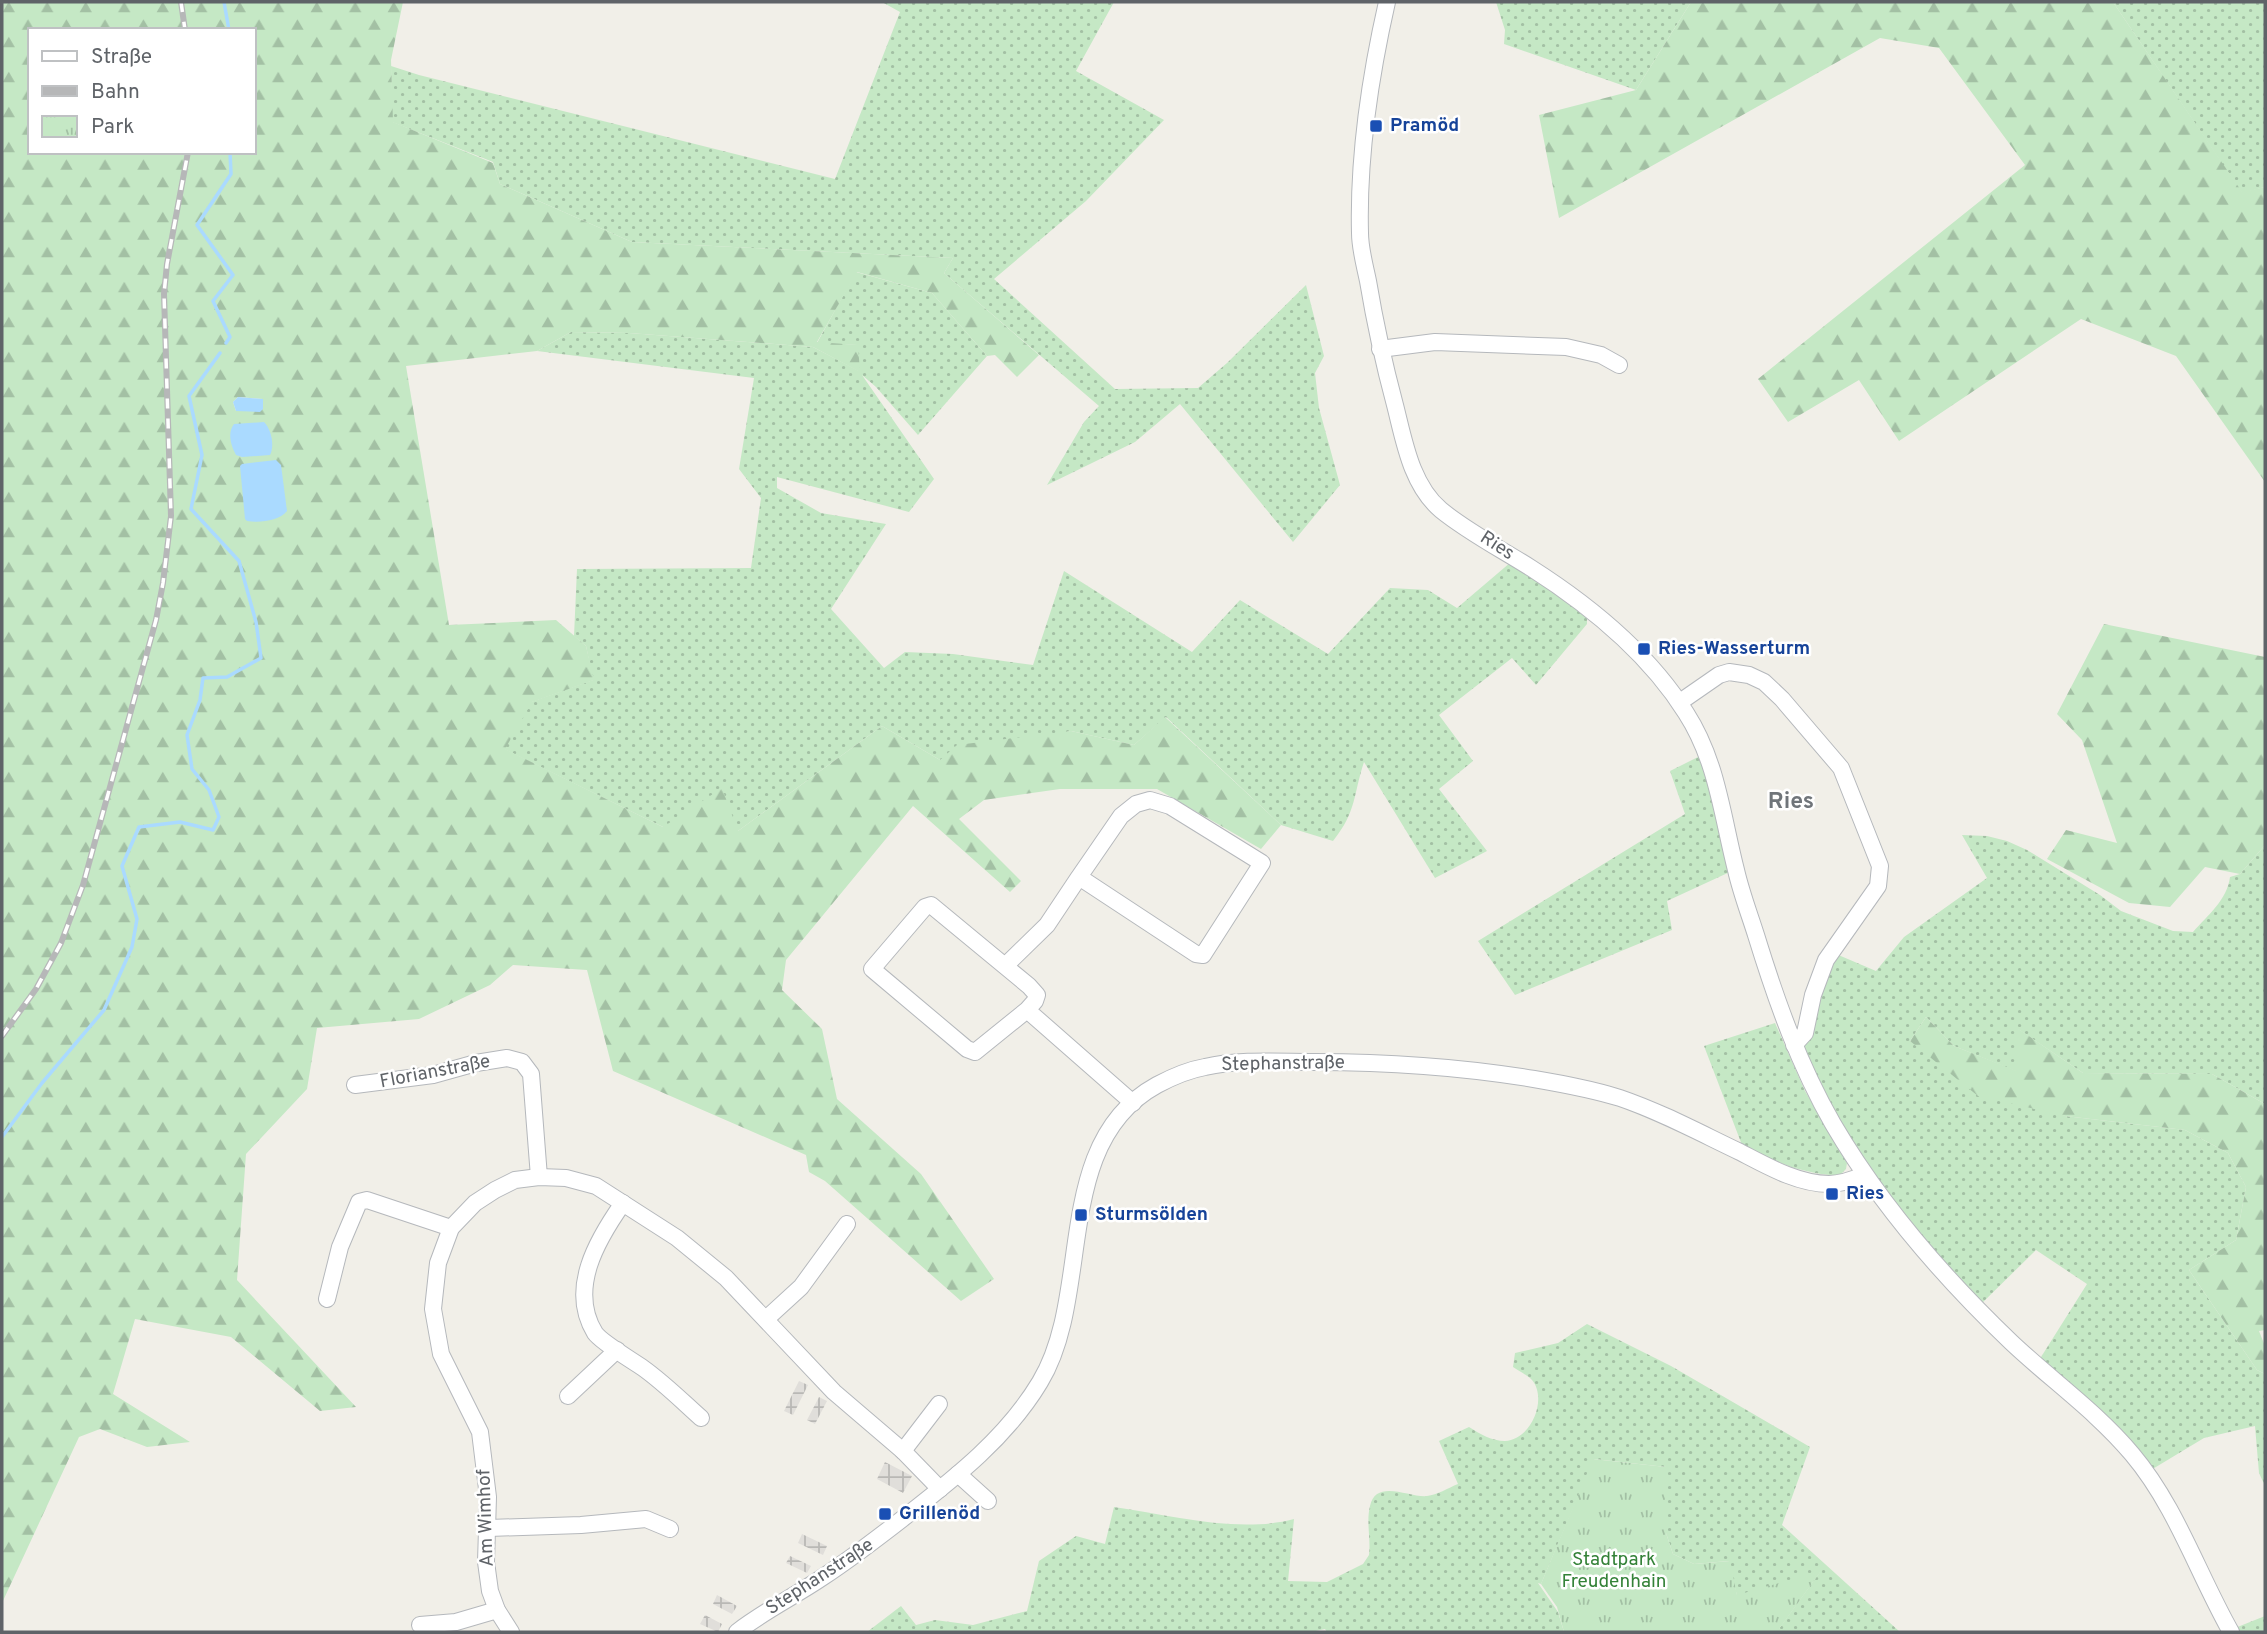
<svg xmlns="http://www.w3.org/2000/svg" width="2267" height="1634" font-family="Overpass,sans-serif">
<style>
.industrial{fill:url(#industrial-grid)}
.grass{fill:url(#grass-dots)}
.forest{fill:url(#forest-firs);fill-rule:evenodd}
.park{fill:url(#park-tufts)}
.water{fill:#aadaff}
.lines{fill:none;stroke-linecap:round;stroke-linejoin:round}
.stream{stroke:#aadaff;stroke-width:3.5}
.minor-casing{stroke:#b5b8bc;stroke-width:18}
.minor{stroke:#fff;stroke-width:16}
.rail-casing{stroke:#b6b7b8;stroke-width:6}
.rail{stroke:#fff;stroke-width:3.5;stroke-dasharray:10;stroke-linecap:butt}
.transit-dot{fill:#1a4fb4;stroke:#fff;stroke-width:2.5}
.labels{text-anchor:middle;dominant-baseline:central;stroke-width:5;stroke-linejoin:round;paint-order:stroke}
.transit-label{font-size:19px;font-weight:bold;fill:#164399;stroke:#fff;text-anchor:start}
.street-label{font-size:19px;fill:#5f6368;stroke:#fff}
.park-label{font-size:19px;fill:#348238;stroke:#fff}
.quarter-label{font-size:23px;font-weight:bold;fill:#70757a;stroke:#fff}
</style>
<defs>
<pattern id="industrial-grid" width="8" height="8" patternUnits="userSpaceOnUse" patternTransform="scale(1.75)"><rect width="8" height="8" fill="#e0deda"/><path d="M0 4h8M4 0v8" fill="none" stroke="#b9b8b5"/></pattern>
<pattern id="grass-dots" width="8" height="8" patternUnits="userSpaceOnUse" patternTransform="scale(1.75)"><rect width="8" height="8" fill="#c5e8c5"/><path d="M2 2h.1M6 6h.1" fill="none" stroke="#a3c0a4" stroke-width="1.8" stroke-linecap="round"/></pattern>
<pattern id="forest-firs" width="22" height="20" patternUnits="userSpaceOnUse" patternTransform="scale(1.75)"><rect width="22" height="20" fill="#c5e8c5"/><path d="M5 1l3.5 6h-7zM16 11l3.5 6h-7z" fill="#a3c0a4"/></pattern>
<pattern id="park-tufts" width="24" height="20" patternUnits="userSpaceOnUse" patternTransform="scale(1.75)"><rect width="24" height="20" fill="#c5e8c5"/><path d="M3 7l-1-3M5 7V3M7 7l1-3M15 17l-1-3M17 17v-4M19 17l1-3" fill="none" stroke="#a3c0a4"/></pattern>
</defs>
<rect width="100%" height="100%" fill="#f1efe8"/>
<g class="industrial">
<path d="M799 1381 808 1385 793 1415 784 1411Z"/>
<path d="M819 1397 827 1401 815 1424 807 1420Z"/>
<path d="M885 1462 912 1476 903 1493 877 1479Z"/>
<path d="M802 1534 827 1546 823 1555 798 1543Z"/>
<path d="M790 1556 811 1566 807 1573 786 1563Z"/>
<path d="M717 1595 737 1606 732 1614 713 1604Z"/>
<path d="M705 1615 722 1624 718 1632 700 1624Z"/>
</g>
<g class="grass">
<path d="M882 2H1114L1076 71 1164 120 1086 201 994 279 1115 389 1198 388 1227 363 1306 285 1324 356 1315 373 1319 408 1340 485 1293 542 1180 404 1135 442 1047 485 1084 422 1099 406 944 273 953 258 632 242 500 184 493 162 392 122 391 66 419 75 835 179 900 12Z"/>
<path d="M1496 2H1691L1636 90 1504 44 1505 30Z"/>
<path d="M2113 2H2265V187L2242 193Z"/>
<path d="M856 272 932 293 987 356 918 435 876 387 862 375 934 479 909 512 777 477V488L821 513 886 524 831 609 884 668 905 652 953 654 1033 665 1064 571 1192 652 1240 600 1328 654 1390 588 1428 590 1457 608 1511 562 1533 576 1587 618V624L1536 685 1512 658 1439 715 1473 761 1439 789 1487 851 1435 878 1364 762C1353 795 1357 811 1333 841L1281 825 1166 717 1134 745 1071 731 940 760 882 726 738 831 663 827 504 749 531 702 593 680 586 646 574 636 577 569 751 568 761 498 739 469 754 378 537 351 571 332 629 333 813 347 859 371 857 345 817 343Z"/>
<path d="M1700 756 1732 871 1667 901 1672 930 1515 995 1478 941 1685 814 1670 771Z"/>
<path d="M1962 835 1987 836 2007 841 2027 850 2100 895 2121 911 2173 931 2193 932C2208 915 2227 900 2230 877L2240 874 2265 845V1104L2212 1074 2083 1073 2018 1029V1072L1954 1046 1926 1017 1910 1041 2065 1116 2185 1130 2228 1153 2246 1187 2236 1240 2189 1270 2257 1370 2265 1374V1486L2259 1473 2255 1426 2204 1438 2146 1473 2036 1365 2087 1284 2036 1250 1977 1308 1831 1120 1800 1039 1829 951 1876 971 1904 937 1987 878Z"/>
<path d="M1775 1023 1805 1091 1847 1163 1846 1169 1839 1176C1797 1172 1778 1163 1742 1145L1704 1046Z"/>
<path d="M1587 1324 1671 1366 1810 1447 1782 1525 1900 1632H1792L1778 1630 1820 1572 1737 1596 1729 1561 1694 1564 1673 1554 1666 1533V1467L1594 1459 1541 1584 1538 1583 1558 1612 1564 1632H1327L1325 1629 1311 1632H867L901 1606 916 1625 935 1620 973 1625 1027 1611 1039 1561 1076 1536 1105 1544 1114 1507C1172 1515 1237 1534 1294 1519L1288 1581 1327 1582 1363 1564 1369 1555C1371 1539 1366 1522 1370 1506 1376 1478 1410 1498 1427 1496 1437 1495 1448 1488 1458 1484L1439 1441 1469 1427C1480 1434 1492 1441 1505 1441 1531 1440 1548 1399 1532 1380 1527 1375 1519 1371 1513 1367L1515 1353 1558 1343Z"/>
<path d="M2265 1616V1632H2231L2230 1630Z"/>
</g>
<g class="forest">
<path d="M2 2H403L391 60 393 122 493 163 500 184 632 242 953 258 944 273 1039 355 1017 377 995 355 987 356 932 293 857 272 817 342 858 345 860 372 813 347 629 333 571 332 537 351 406 366 449 625 556 620 586 646 594 680 532 702 505 749 663 827 722 788 738 831 882 726 940 760 957 745 1071 731 1134 745 1165 717 1281 825 1261 849 1157 789H1060L984 800 959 819 1021 881 1010 892 913 806 786 960 782 990 822 1029 837 1099 921 1174 994 1279 961 1301 825 1181 809 1172 806 1155 613 1071 587 970 513 965 490 985 419 1019 317 1028 307 1089 246 1154 237 1280 356 1407 320 1411 231 1337 135 1319 113 1394 190 1442 147 1447 100 1429 79 1437 2 1603ZM30 30H254V152H30ZM238 397 263 399 236 411 233 402Z"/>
<path d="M1691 2H2113L2242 192 2265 187V482L2176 356 2081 319 1899 441 1859 380 1788 422 1758 379 2025 165 1939 48 1880 38 1559 218 1539 115 1636 90Z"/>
<path d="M2104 624 2265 657V845L2240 874 2205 867 2170 907 2129 903 2047 859 2066 830 2117 843 2082 740 2057 714Z"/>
<path d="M1926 1017 1954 1046 2017 1071V1028L2083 1073 2212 1074 2265 1104V1330L2259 1331 2265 1346V1374L2257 1370 2189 1270 2236 1240 2246 1187 2228 1153 2185 1130 2065 1116 1978 1096 1910 1041Z"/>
</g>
<path class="park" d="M1593 1459 1666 1467V1533L1673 1554 1694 1564 1730 1561 1737 1595 1821 1571 1779 1629 1791 1632H1564L1557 1607 1541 1584Z"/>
<g class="water">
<path d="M238 397 263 399V409L260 412 236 411 233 402Z"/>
<path d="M264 422C271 429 275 445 270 455L242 457 236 455C231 446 227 433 234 424Z"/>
<path d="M276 460 281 465 287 511C279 521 260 523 247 521L245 519 240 466 242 464Z"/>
</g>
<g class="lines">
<g class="stream">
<path d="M224 2 229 30"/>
<path d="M226 343 230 337 213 301 233 275 197 225 231 174 230 152"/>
<path d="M2 1137 42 1083 104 1010 132 947 137 919 122 866 139 827 180 822 213 830 219 817 209 790 192 769 187 735 200 700 203 678 227 677 261 658 256 622 239 561 191 509 202 455 189 396 220 353"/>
</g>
<defs>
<g id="minor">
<path d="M1387 2C1370 77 1358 156 1360 233 1360 249 1365 266 1368 281 1375 323 1384 364 1395 405 1404 440 1411 485 1441 510 1468 532 1501 549 1531 568 1589 605 1649 654 1686 713 1717 761 1722 815 1736 870 1741 892 1749 913 1756 935 1776 1000 1799 1065 1833 1124 1881 1206 1942 1276 2011 1342 2050 1379 2097 1412 2132 1454 2176 1506 2198 1574 2231 1632"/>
<path d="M1380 349 1435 342 1566 347 1601 355 1619 365"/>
<path d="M1680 702 1719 675 1729 672 1749 675 1764 682 1782 699 1841 768 1880 866 1878 886 1826 960 1813 995 1805 1033 1794 1045"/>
<path d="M1006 965 1047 925 1079 877 1196 954 1203 955 1262 863 1170 806 1150 800 1136 804 1121 816 1079 877"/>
<path d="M1027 1010 1035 1001 1037 995 1029 986 931 905 925 907 872 969 967 1049 975 1052 1027 1010 1133 1103"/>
<path d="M355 1085 433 1075 476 1063 507 1058 522 1062 531 1074 539 1177"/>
<path d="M623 1203C597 1240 568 1289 595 1333 601 1342 633 1361 643 1368 664 1383 682 1401 701 1418"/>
<path d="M327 1299 340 1247 359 1202 367 1200 451 1228"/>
<path d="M766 1319 801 1287 847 1224"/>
<path d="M568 1396 617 1350"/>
<path d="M903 1451 939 1404"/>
<path d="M958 1474 988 1501"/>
<path d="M489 1528 581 1525 646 1519 670 1529"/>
<path d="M420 1625 456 1622 497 1610"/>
<path d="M511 1632 497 1610 490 1591 486 1562 488 1497 480 1432 441 1354 433 1309 438 1263 451 1228 475 1203 495 1190 515 1180 539 1177 566 1178 596 1186 677 1238 726 1278 834 1392 903 1451 940 1489"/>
<path d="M737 1632C764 1611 795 1596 823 1577 852 1558 879 1537 906 1516 956 1477 1007 1437 1040 1382 1094 1293 1051 1143 1157 1085 1172 1077 1188 1070 1205 1067 1240 1059 1279 1062 1315 1062 1388 1062 1461 1067 1534 1079 1563 1084 1592 1089 1620 1098 1661 1112 1700 1133 1740 1152 1767 1166 1798 1184 1829 1184 1841 1184 1852 1180 1864 1175"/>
</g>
</defs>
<use href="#minor" class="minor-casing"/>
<use href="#minor" class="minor"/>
<defs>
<g id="rail">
<path d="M181 2 185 30"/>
<path d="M2 1036 36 989 61 943 83 885 156 620 163 583 171 516 164 294 167 264 188 152"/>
</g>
</defs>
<use href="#rail" class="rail-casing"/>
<use href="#rail" class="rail"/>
</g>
<g class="transit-dot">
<rect x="1369" y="119" width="14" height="14" rx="3.5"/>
<rect x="1637" y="642" width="14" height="14" rx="3.5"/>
<rect x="1825" y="1187" width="14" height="14" rx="3.5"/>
<rect x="1074" y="1208" width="14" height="14" rx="3.5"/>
<rect x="878" y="1507" width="14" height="14" rx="3.5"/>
</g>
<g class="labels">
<g class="transit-label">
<text x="1390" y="126">Pramöd</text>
<text x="1658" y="649">Ries-Wasserturm</text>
<text x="1846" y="1194">Ries</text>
<text x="1095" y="1215">Sturmsölden</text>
<text x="899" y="1514">Grillenöd</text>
</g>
<g class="street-label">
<text transform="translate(1497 546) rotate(33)">Ries</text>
<text transform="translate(1283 1064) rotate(-1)">Stephanstraße</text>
<text transform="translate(435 1072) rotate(-11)">Florianstraße</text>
<text transform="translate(486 1518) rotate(-92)">Am Wimhof</text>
<text transform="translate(820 1577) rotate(-33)">Stephanstraße</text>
</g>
<g class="park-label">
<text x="1614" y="1560">Stadtpark<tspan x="1614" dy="22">Freudenhain</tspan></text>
</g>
<g class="quarter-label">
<text x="1791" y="802">Ries</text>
</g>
</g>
<rect width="2267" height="1634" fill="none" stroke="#5f6368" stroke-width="7"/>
<rect x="28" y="28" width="228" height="126" fill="#ffffff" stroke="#bfc1c3" stroke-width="2"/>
<rect x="42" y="51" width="35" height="10" fill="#ffffff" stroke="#bfc1c3" stroke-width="2"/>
<text x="91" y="63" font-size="21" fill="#5f6368">Straße</text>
<rect x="42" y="86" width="35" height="10" fill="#b6b7b8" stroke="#bfc1c3" stroke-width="2"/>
<text x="91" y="98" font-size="21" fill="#5f6368">Bahn</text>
<rect x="42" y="116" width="35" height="21" fill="url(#park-tufts)" stroke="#bfc1c3" stroke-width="2"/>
<text x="91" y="133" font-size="21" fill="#5f6368">Park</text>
</svg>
